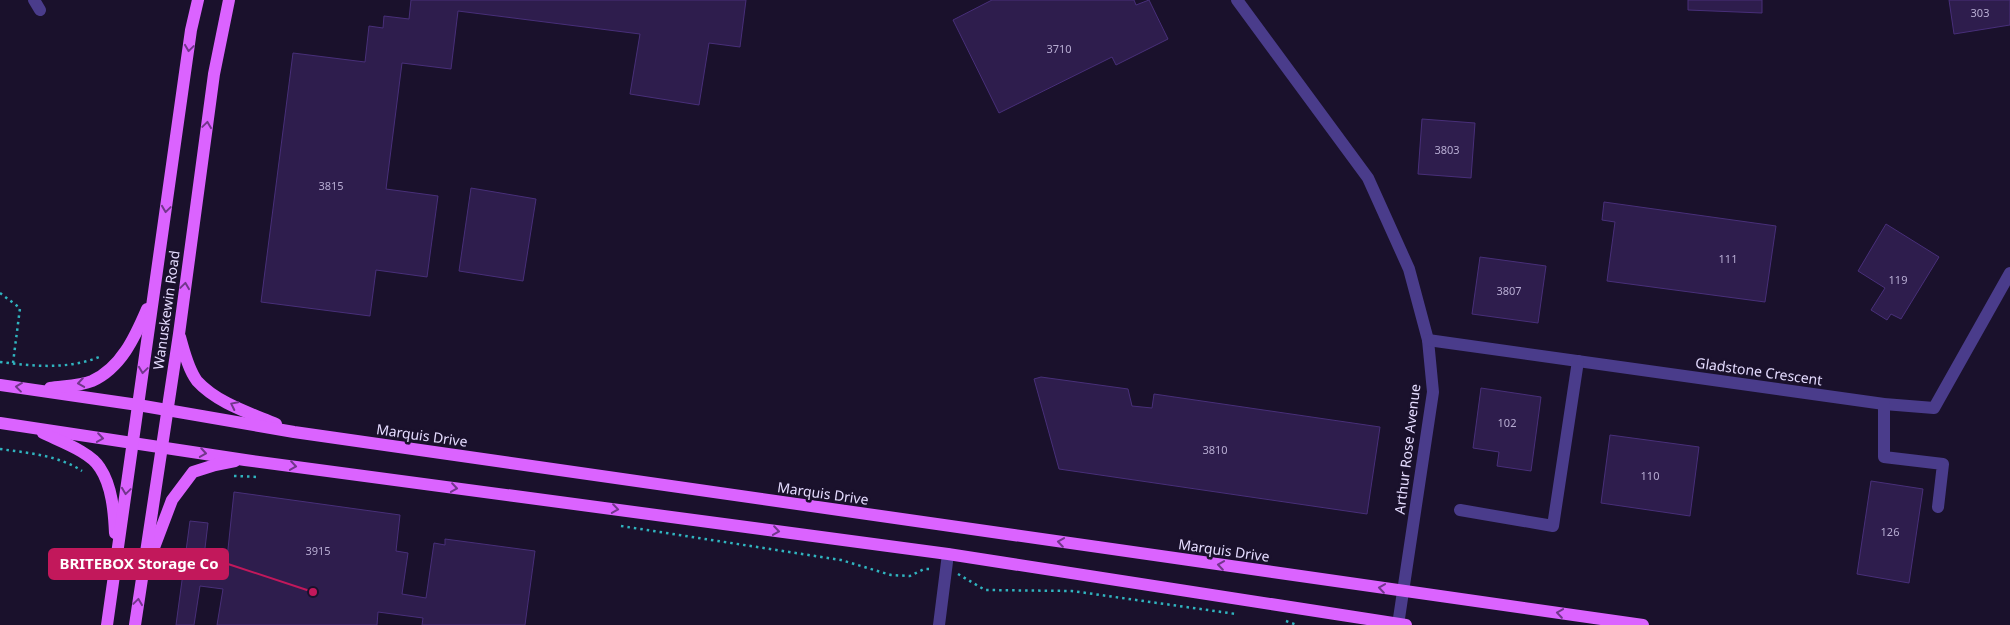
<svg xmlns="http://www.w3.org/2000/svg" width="2010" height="625" font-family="'Noto Sans',sans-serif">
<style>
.building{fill:#2e1d4d;stroke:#482f79}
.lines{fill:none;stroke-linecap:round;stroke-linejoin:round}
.path{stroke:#30b4bf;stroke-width:2.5;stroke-dasharray:2.5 4;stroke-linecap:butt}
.minor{stroke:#4a3c8b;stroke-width:12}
.major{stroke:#db63ff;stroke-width:12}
.oneway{stroke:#71368b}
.labels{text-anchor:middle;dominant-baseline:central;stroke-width:5;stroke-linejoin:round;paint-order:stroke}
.number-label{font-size:11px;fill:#b7acd2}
.street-label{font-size:14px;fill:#e5dcff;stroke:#1a112c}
.leader{fill:none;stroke:#c2185b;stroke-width:2}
.callout-dot{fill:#c2185b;stroke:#1a112c;stroke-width:2}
.callout{fill:#c2185b;stroke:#c2185b;stroke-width:2}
.callout-label{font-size:15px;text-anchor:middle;font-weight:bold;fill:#fff}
</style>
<rect width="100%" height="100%" fill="#1a112c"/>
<g class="building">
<path d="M411 0H746L740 47 709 43 699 105 630 94 640 34 458 11 451 69 402 63 386 189 438 196 427 277 376 270 370 316 261 302 293 53 365 62 369 26 383 28 384 16 409 19Z"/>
<path d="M992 0H1134L1136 5 1149 0 1168 39 1116 65 1112 57 999 113 953 20Z"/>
<path d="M1688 0H1762V13L1688 10Z"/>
<path d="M1949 0H2010V25L1954 34Z"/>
<path d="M1422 119 1475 123 1471 178 1418 174Z"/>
<path d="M471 188 536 199 523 281 459 271Z"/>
<path d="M1604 202 1776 226 1765 302 1607 281 1615 222 1602 220Z"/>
<path d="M1886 224 1939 257 1901 319 1891 314 1887 320 1871 310 1885 288 1858 271Z"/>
<path d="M1480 257 1546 266 1538 323 1472 314Z"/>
<path d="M1041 377 1128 389 1132 406 1152 408 1154 394 1380 427 1367 514 1059 469 1034 379Z"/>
<path d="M1481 388 1541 397 1531 471 1497 466 1499 452 1473 448Z"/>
<path d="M1610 435 1699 447 1690 516 1601 503Z"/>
<path d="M1871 481 1923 489 1909 583 1857 574Z"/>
<path d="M234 492 400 515 396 551 408 553 402 594 426 598 434 543 445 545V539L535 551 525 625H422L423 618 378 612 377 625H217L223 589 200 586 194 625H176L190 521 208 523 203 565 226 568Z"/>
</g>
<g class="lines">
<g class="path">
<path d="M0 293 20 308 13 363"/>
<path d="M0 362C33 366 67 370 99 357"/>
<path d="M0 449C28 453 58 455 82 471"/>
<path d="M234 476 259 477"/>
<path d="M621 526 841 560 891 575 910 576 924 569H933"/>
<path d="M958 574 985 590 1072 591 1236 614"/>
<path d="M1286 621 1297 625"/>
</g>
<g class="minor">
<path d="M34 0 40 10"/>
<path d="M1237 0 1368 178 1409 269 1428 340 1433 392 1398 625"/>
<path d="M1428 340 1884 404 1934 408 2010 273"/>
<path d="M1884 404V457L1943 464 1938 507"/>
<path d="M1460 510 1553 526 1578 361"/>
<path d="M939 625 948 554"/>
</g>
<g class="major">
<path d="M180 337C184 351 188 369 197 381 217 403 250 413 276 424"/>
<path d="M0 385 138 405 294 432 1643 625"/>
<path d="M50 388C63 386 80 386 92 381 121 368 135 337 147 309"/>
<path d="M0 423 245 460 948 554 1406 625"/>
<path d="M43 433C59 441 91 452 100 468 112 486 114 512 115 533"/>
<path d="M150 558 172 500 193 472 215 465 235 461"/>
<path d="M107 625 191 30 198 0"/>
<path d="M135 625 179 334 214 74 229 0"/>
</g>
</g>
<defs><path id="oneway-chevron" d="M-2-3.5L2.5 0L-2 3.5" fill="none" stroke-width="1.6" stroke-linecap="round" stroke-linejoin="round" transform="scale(1.25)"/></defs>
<g class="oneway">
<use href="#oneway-chevron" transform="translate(189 48) rotate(98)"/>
<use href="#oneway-chevron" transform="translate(207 125) rotate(-82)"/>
<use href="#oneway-chevron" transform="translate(166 209) rotate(98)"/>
<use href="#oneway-chevron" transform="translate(185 286) rotate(-82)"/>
<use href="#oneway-chevron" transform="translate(143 370) rotate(98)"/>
<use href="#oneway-chevron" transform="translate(81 383) rotate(171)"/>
<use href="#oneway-chevron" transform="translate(19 387) rotate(-173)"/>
<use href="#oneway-chevron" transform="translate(234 405) rotate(-154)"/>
<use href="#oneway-chevron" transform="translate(100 438) rotate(8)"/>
<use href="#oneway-chevron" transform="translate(203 453) rotate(9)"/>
<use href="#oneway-chevron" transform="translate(293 466) rotate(8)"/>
<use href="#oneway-chevron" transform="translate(454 488) rotate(8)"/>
<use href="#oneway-chevron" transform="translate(126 491) rotate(98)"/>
<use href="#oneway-chevron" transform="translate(615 509) rotate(8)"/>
<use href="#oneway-chevron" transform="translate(776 531) rotate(8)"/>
<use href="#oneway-chevron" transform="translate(1061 542) rotate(-172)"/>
<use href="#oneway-chevron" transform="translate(1221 565) rotate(-172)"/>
<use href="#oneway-chevron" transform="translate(1382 588) rotate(-172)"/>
<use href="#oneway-chevron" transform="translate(138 602) rotate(-82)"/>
<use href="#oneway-chevron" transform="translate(1560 613) rotate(-172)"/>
</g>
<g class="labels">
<g class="number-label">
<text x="1980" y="12">303</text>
<text x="1059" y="48">3710</text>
<text x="1447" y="149">3803</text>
<text x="331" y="185">3815</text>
<text x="1728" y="258">111</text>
<text x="1898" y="279">119</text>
<text x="1509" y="290">3807</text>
<text x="1507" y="422">102</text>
<text x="1215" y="449">3810</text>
<text x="1650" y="475">110</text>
<text x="1890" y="531">126</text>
<text x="318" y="550">3915</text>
</g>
<g class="street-label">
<text transform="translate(166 310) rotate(-82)">Wanuskewin Road</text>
<text transform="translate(1759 371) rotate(8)">Gladstone Crescent</text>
<text transform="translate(422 435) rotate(8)">Marquis Drive</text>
<text transform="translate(1407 449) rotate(-83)">Arthur Rose Avenue</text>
<text transform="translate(823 493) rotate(8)">Marquis Drive</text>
<text transform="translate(1224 550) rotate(8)">Marquis Drive</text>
</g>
</g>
<path class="leader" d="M313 592L228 564"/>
<circle class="callout-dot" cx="313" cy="592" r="5"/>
<rect class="callout" x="49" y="549" width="179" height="30" rx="5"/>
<g class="callout-label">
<text x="139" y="569">BRITEBOX Storage Co</text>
</g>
</svg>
